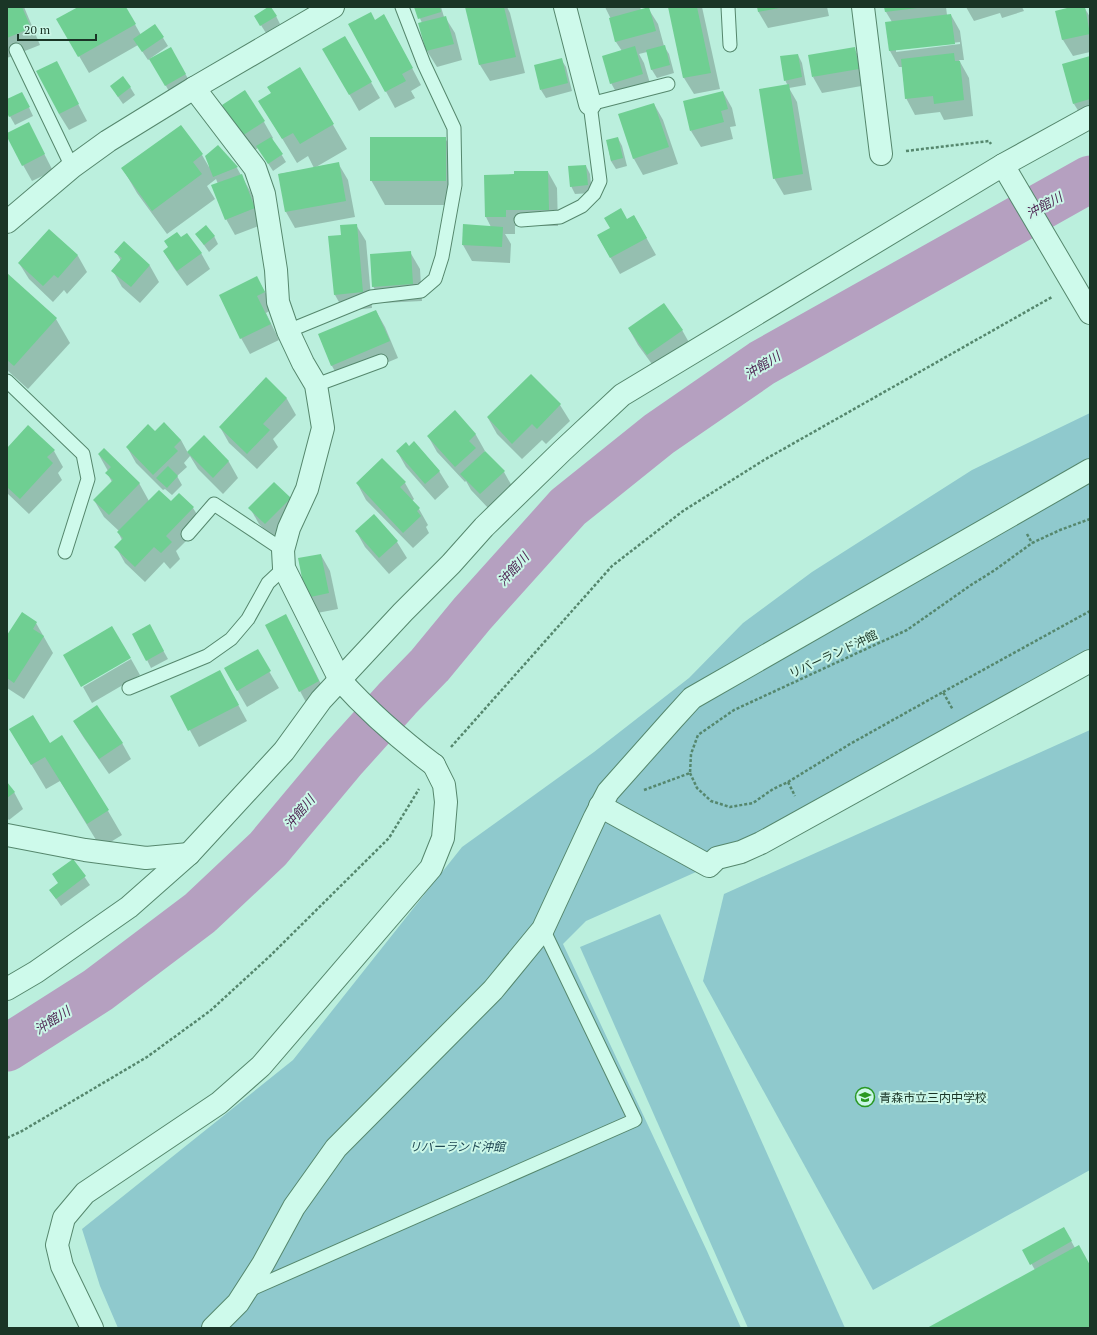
<svg xmlns="http://www.w3.org/2000/svg" width="1097" height="1335" font-family="'PT Serif','Noto Sans JP',serif">
<style>
.green{fill:#8fc9cd}
.shadow{fill:#0003;fill-rule:evenodd}
.lines{fill:none;stroke-linecap:round;stroke-linejoin:round}
.river{stroke:#b5a0c0;stroke-width:47}
.building{fill:#6fcf92}
.service-casing{stroke:#55876d;stroke-width:15}
.minor-casing{stroke:#55876d;stroke-width:24}
.tertiary-casing{stroke:#55876d;stroke-width:24}
.path{stroke:#55876d;stroke-width:2.5;stroke-dasharray:3 2;stroke-linecap:butt}
.service{stroke:#cefaeb;stroke-width:13}
.minor{stroke:#cefaeb;stroke-width:22}
.tertiary{stroke:#cefaeb;stroke-width:22}
.labels{text-anchor:middle;dominant-baseline:central;stroke-width:4;stroke-linejoin:round;paint-order:stroke}
.street-label{font-size:12px;fill:#1a3526;stroke:#cbf7e8}
.poi-label{font-size:12px;fill:#1a3526;stroke:#cbf7e8;text-anchor:start}
.park-label{font-size:12px;font-style:italic;fill:#204853;stroke:#cbf7e8}
.water-label{font-size:13px;font-style:italic;fill:#512956;stroke:#cbf7e8}
</style>
<rect width="100%" height="100%" fill="#bbefdd"/>
<g class="green">
<path d="M1090 413V649L748 840 741 852 586 921 563 944 707 1251 741 1328H118L100 1286 82 1229 293 1060 462 847 594 752 689 678 743 623 812 572 972 470Z"/>
<path d="M1090 730V1170L873 1290 703 981 724 894Z"/>
<path d="M660 914 845 1328H748L580 947Z"/>
</g>
<g class="shadow">
<path d="M7 7H24L40 45 7 58Z"/>
<path d="M80 7H125L141 35 155 25 168 46 148 60 138 45 89 73 58 20Z"/>
<path d="M415 7H441L444 17H445L455 33 462 60 437 67 427 51 420 24 422 23Z"/>
<path d="M466 7H507L510 13 525 73 490 81 480 65Z"/>
<path d="M605 7H640L641 10 648 8 658 24 664 46 669 54 674 73 657 78 652 70 647 52 639 54 644 63 652 90 620 99 611 83 622 51 616 42 610 19H611Z"/>
<path d="M669 7H702L720 89 694 94 684 78Z"/>
<path d="M758 7H827L829 16 768 28 758 11Z"/>
<path d="M885 7H946L947 15H951L960 31 964 60H959L969 78 973 116 944 120 940 112 915 115 906 98 902 67H899L890 51 886 23 892 22 886 12ZM960 42V44L896 52V50Z"/>
<path d="M966 7H1022L1024 11 1002 18 1000 13 974 21Z"/>
<path d="M1075 7H1084L1090 17V52L1073 56 1063 40 1057 11Z"/>
<path d="M255 16H276L280 24 266 33Z"/>
<path d="M375 21 393 32 421 85 411 91 415 98 395 108 349 24Z"/>
<path d="M345 37 380 98 359 111 324 50Z"/>
<path d="M170 48 190 82 170 93 151 60Z"/>
<path d="M854 49 864 65 867 85 822 93 813 77Z"/>
<path d="M798 55 802 63 806 85 789 88 797 102 812 190 784 195 774 178 788 86 785 80Z"/>
<path d="M1090 57V118L1084 120 1074 104Z"/>
<path d="M561 59 566 67 572 91 546 98 541 90Z"/>
<path d="M300 68 347 149 316 167 338 163 348 180 355 217 295 228 286 212 279 174 314 168 308 156 297 163 274 125 272 93Z"/>
<path d="M64 77 87 121 69 130 59 114Z"/>
<path d="M130 87 135 95 123 104 116 94Z"/>
<path d="M245 91 264 122 273 138 272 139 286 162 273 171 258 148 252 152 232 122Z"/>
<path d="M723 92 732 108 736 126 730 127 733 139 701 147 691 131Z"/>
<path d="M7 100 26 101 33 116 15 125 7 111Z"/>
<path d="M654 104 663 120 678 164 643 175 634 159 620 115Z"/>
<path d="M29 124 53 171 32 181 23 165Z"/>
<path d="M181 126 202 155 209 167 218 147 237 168 250 191 264 224 235 235 226 219 218 184 216 179 207 186 215 199 167 234 137 193 123 169Z"/>
<path d="M445 138 459 163V205H385L371 180Z"/>
<path d="M618 138 622 146 627 166 616 169 611 161 607 141Z"/>
<path d="M586 166 590 174 592 193 575 194 571 186Z"/>
<path d="M548 172 557 188 558 226H515V234H505L511 244 510 263 472 261 463 245 491 227 486 217 485 176 515 175Z"/>
<path d="M634 216 656 255 620 274 598 236Z"/>
<path d="M356 225 366 241 372 308 344 311 335 295 342 236Z"/>
<path d="M49 230 78 256 87 272 67 294 64 290 53 302 29 279 19 263Z"/>
<path d="M196 234 214 236 218 244 209 252Z"/>
<path d="M181 239 201 253 210 269 187 286 174 268 164 252Z"/>
<path d="M124 243 150 266 159 282 140 303 122 287 113 271 121 261 116 252Z"/>
<path d="M410 252 420 269 422 301 382 303 373 286Z"/>
<path d="M7 275 56 319 70 343 28 389 7 370Z"/>
<path d="M257 278 274 308 266 313 279 340 250 354 241 338Z"/>
<path d="M376 311 385 327 398 358 341 382 332 366 319 335Z"/>
<path d="M629 329 682 330 691 346 657 371 638 345Z"/>
<path d="M531 375 560 405 570 421 546 444 542 440 522 459 497 434 488 418Z"/>
<path d="M266 379 287 399 296 415 273 439 278 447 257 469 229 443 220 427Z"/>
<path d="M455 412 476 435 485 451 484 452 504 472 513 488 490 510 471 490 466 481 465 482 437 452 428 436Z"/>
<path d="M155 433 181 440 188 453 204 437 229 462 238 478 223 494 198 469 190 456 184 463 187 467 177 476 182 485 172 495 165 489 163 490 136 463 127 447Z"/>
<path d="M7 449 54 451 63 467 58 473 62 480 29 514 7 493Z"/>
<path d="M397 451 439 471 449 487 435 500 406 467Z"/>
<path d="M99 455 139 483 149 501 171 503 179 495 193 508 203 524 176 551 180 559 170 569 164 562 145 582 125 563 116 547 122 540 118 532 119 531 104 517 94 500 112 482 107 473 108 471Z"/>
<path d="M357 483H405L414 499 412 501 419 509 428 525 426 527 429 533 413 548 366 500Z"/>
<path d="M290 499 299 515 275 540 259 524 250 508Z"/>
<path d="M356 531 397 542 407 558 389 574 365 547Z"/>
<path d="M321 555 330 571 338 609 317 613 307 597Z"/>
<path d="M286 616 295 632 328 698 309 708 300 691Z"/>
<path d="M36 623 53 653 24 699 7 688V637Z"/>
<path d="M154 634 168 659 151 668 147 660Z"/>
<path d="M257 651 279 688 247 707 225 669Z"/>
<path d="M131 659 140 675 92 703 83 687Z"/>
<path d="M229 688 247 721 199 747 172 697Z"/>
<path d="M74 722 122 743 131 759 109 774 84 738Z"/>
<path d="M49 744 108 811 122 835 101 848 60 781 46 789 25 754Z"/>
<path d="M7 783 14 792 23 809 9 820 7 818Z"/>
<path d="M73 860 90 885 61 906 50 890 58 884Z"/>
<path d="M1064 1228 1075 1248 1090 1266V1328H929L1035 1270 1024 1251Z"/>
</g>
<g class="lines">
<path class="river" d="M7 1048 98 990 200 913 268 849 344 758 398 698 430 665 472 614 568 507 659 434 762 363 1090 179"/>
</g>
<g class="building">
<path d="M7 7H22L31 28 7 38Z"/>
<path d="M78 7H126L136 24 78 57 56 19Z"/>
<path d="M268 7H271L277 16 260 26 254 16Z"/>
<path d="M414 7H440L441 12 418 19Z"/>
<path d="M465 7H504L516 57 479 65Z"/>
<path d="M649 7 656 31 615 42 609 18Z"/>
<path d="M668 7H697L711 73 683 78Z"/>
<path d="M757 7H779V8L758 12Z"/>
<path d="M884 7H917V8L885 12Z"/>
<path d="M1071 7H1085L1090 34 1062 40 1055 11Z"/>
<path d="M371 12 375 20 384 14 413 68 402 74 406 81 385 92 348 24Z"/>
<path d="M951 14 955 44 889 51 885 22Z"/>
<path d="M446 16 454 44 426 51 418 23Z"/>
<path d="M155 24 164 37 142 52 133 39Z"/>
<path d="M345 36 372 82 349 95 322 49Z"/>
<path d="M665 45 670 65 651 70 646 50Z"/>
<path d="M635 46 643 74 610 84 602 56Z"/>
<path d="M171 47 186 74 165 86 149 59Z"/>
<path d="M855 47 859 69 812 77 808 55Z"/>
<path d="M954 53 955 61H960L964 100 934 104 933 96 905 99 901 59Z"/>
<path d="M798 54 802 77 784 81 780 56Z"/>
<path d="M1090 56V99L1073 104 1062 64Z"/>
<path d="M562 58 568 83 540 90 534 65Z"/>
<path d="M57 61 79 104 59 114 36 71Z"/>
<path d="M300 67 334 124 300 144 293 133 282 139 258 101 271 93 267 87Z"/>
<path d="M123 76 131 87 118 97 110 86Z"/>
<path d="M789 84 803 174 773 179 759 89Z"/>
<path d="M245 90 265 121 242 136 222 105Z"/>
<path d="M723 91 728 109 721 111 724 122 690 131 683 101Z"/>
<path d="M22 92 30 107 9 117 7 113V99Z"/>
<path d="M654 103 669 147 633 159 618 114Z"/>
<path d="M29 122 45 154 22 166 7 137V133Z"/>
<path d="M181 125 203 154 193 162 202 174 152 211 121 168Z"/>
<path d="M271 137 283 154 268 164 256 146Z"/>
<rect x="370" y="137" width="76" height="44"/>
<path d="M618 137 623 158 611 161 606 140Z"/>
<path d="M218 145 238 167 213 177 205 156Z"/>
<path d="M339 162 346 201 285 212 278 174Z"/>
<path d="M586 165 588 185 570 187 568 166Z"/>
<path d="M514 171H548L549 210H506V217H485L484 175 514 174Z"/>
<path d="M242 174 255 208 225 220 211 185Z"/>
<path d="M621 208 627 219 634 215 647 238 610 258 597 235 610 228 604 218Z"/>
<path d="M357 224 363 292 334 295 328 236 341 235 340 225Z"/>
<path d="M463 224 503 227 502 247 462 245Z"/>
<path d="M206 225 215 236 204 245 195 234Z"/>
<path d="M49 229 78 255 58 278 54 275 43 286 18 263Z"/>
<path d="M177 232 181 237 187 233 202 253 177 271 163 251 168 247 164 241Z"/>
<path d="M124 241 150 265 131 287 111 271 122 258 114 252Z"/>
<path d="M411 251 413 284 372 287 370 254Z"/>
<path d="M7 273 57 318 14 366 7 360Z"/>
<path d="M257 276 265 292 257 296 271 324 240 339 219 295Z"/>
<path d="M664 303 683 330 647 355 628 328Z"/>
<path d="M376 310 390 341 331 366 318 334Z"/>
<path d="M531 374 561 404 537 429 532 424 512 444 487 417Z"/>
<path d="M266 377 287 398 263 424 270 430 247 454 219 427Z"/>
<path d="M455 410 476 434 469 441 476 448 455 467 427 436Z"/>
<path d="M164 422 181 440 174 447 178 451 153 475 126 447 148 424 155 431Z"/>
<path d="M28 425 55 450 47 457 53 463 20 499 7 487V448Z"/>
<path d="M204 435 229 461 213 478 187 452Z"/>
<path d="M414 441 440 471 425 484 396 451 406 442 409 446Z"/>
<path d="M104 448 140 483 109 515 93 500 113 480 105 473 111 467 98 454Z"/>
<path d="M485 451 505 471 480 494 460 474Z"/>
<path d="M382 458 406 482 400 487 420 508 417 511 421 516 403 533 356 483Z"/>
<path d="M168 466 178 476 167 488 156 478Z"/>
<path d="M274 482 291 498 265 524 248 508Z"/>
<path d="M159 490 171 501 179 493 194 507 166 536 172 542 161 553 154 547 135 567 114 547 123 538 117 532Z"/>
<path d="M374 514 398 541 379 558 355 531Z"/>
<path d="M321 554 329 593 306 598 298 558Z"/>
<path d="M22 612 37 622 33 629 44 636 14 683 7 678V635Z"/>
<path d="M286 614 319 681 299 692 265 625Z"/>
<path d="M150 624 164 651 146 661 132 634Z"/>
<path d="M112 626 131 658 81 687 63 655Z"/>
<path d="M258 649 271 671 237 691 224 668Z"/>
<path d="M220 670 239 705 188 731 170 696Z"/>
<path d="M97 705 123 743 99 759 73 721Z"/>
<path d="M33 715 50 743 62 735 109 810 87 824 45 757 31 765 9 729Z"/>
<path d="M7 782 15 792 7 798Z"/>
<path d="M73 859 86 876 56 899 49 890 58 883 52 874Z"/>
<path d="M1064 1227 1072 1241 1030 1265 1022 1250Z"/>
<path d="M1079 1245 1090 1265V1328H927Z"/>
</g>
<g class="lines">
<defs>
<g id="service">
<path d="M728 7 730 45"/>
<path d="M16 50 72 167"/>
<path d="M521 220 560 217 582 206 594 194 600 181 590 104 668 84"/>
<path d="M288 331 371 297 421 291 435 279 442 257 455 185 454 128 424 64 402 7"/>
<path d="M7 381 83 454 88 479 65 552"/>
<path d="M316 385 381 361"/>
<path d="M188 534 214 504 283 550"/>
<path d="M129 688 207 656 231 639 248 619 268 583 284 568"/>
<path d="M247 1291 635 1120 543 929"/>
</g>
<g id="minor">
<path d="M565 7 590 104"/>
<path d="M863 7 881 154"/>
<path d="M194 88 255 168 264 194 276 270 278 302 288 331 303 363 316 385 323 428 307 489 289 528 283 550 284 568 340 680C368 711 401 740 434 765"/>
<path d="M1003 165 1090 313"/>
<path d="M600 806 709 866 717 858 741 852 761 843 1090 661"/>
<path d="M7 835 85 850 146 858 189 854"/>
<path d="M7 989 36 972 129 907 189 854 284 751 321 700 403 612 451 564 484 527 562 451 622 395 1003 165 1090 117"/>
<path d="M213 1328 238 1303 263 1264 294 1207 336 1148 493 990 543 929 595 817 608 792 672 720 692 698 1090 470"/>
</g>
<g id="tertiary">
<path d="M7 222 72 167 108 141 194 88 333 7"/>
<path d="M92 1328 62 1266 57 1245 64 1218 85 1193 219 1103 261 1066 431 868 443 838 446 802 444 785 434 765"/>
</g>
</defs>
<use href="#service" class="service-casing"/>
<use href="#minor" class="minor-casing"/>
<use href="#tertiary" class="tertiary-casing"/>
<g class="path">
<path d="M906 151 989 141 991 144"/>
<path d="M1027 534 1032 543"/>
<path d="M943 692 1090 611"/>
<path d="M451 747 612 566 683 511 764 460 1052 297"/>
<path d="M690 773 697 788 711 801 730 807 753 803 773 789 788 782 795 796"/>
<path d="M788 782 850 744 943 692 953 710"/>
<path d="M644 790 690 773 691 754 698 735 734 710 907 630 971 585 995 570 1032 543 1060 530 1090 519"/>
<path d="M7 1138 22 1131 147 1057 210 1011 270 956 389 838 419 789"/>
</g>
<use href="#service" class="service"/>
<use href="#minor" class="minor"/>
<use href="#tertiary" class="tertiary"/>
</g>
<defs>
<symbol id="school-ring" viewBox="-11 -11 22 22"><circle r="9.5" fill="#cbf7e8" stroke="#299822" stroke-width="1.5"/><path d="M0-5L7-2L0 1L-7-2ZM-4 1L0 2.5L4 1V4Q0 6-4 4Z" fill="#299822"/></symbol>
</defs>
<g fill-rule="evenodd">
<use href="#school-ring" x="854" y="1086" width="22" height="22"/>
</g>
<g class="labels">
<g class="street-label">
<text transform="translate(833 654) rotate(-25)">リバーランド沖館</text>
</g>
<g class="poi-label">
<text x="879" y="1097">青森市立三内中学校</text>
</g>
<g class="park-label">
<text x="457" y="1146">リバーランド沖館</text>
</g>
<g class="water-label">
<text transform="translate(1044 205) rotate(-29)">沖館川</text>
<text transform="translate(762 365) rotate(-32)">沖館川</text>
<text transform="translate(513 569) rotate(-48)">沖館川</text>
<text transform="translate(299 812) rotate(-50)">沖館川</text>
<text transform="translate(52 1020) rotate(-33)">沖館川</text>
</g>
</g>
<rect width="1097" height="1335" fill="none" stroke="#1a3526" stroke-width="16"/>
<path d="M18 34v6h78v-6" fill="none" stroke="#1a3526" stroke-width="2"/>
<text x="24" y="34" font-size="12" fill="#1a3526" stroke="#cbf7e8" stroke-width="3" paint-order="stroke">20 m</text>
</svg>
